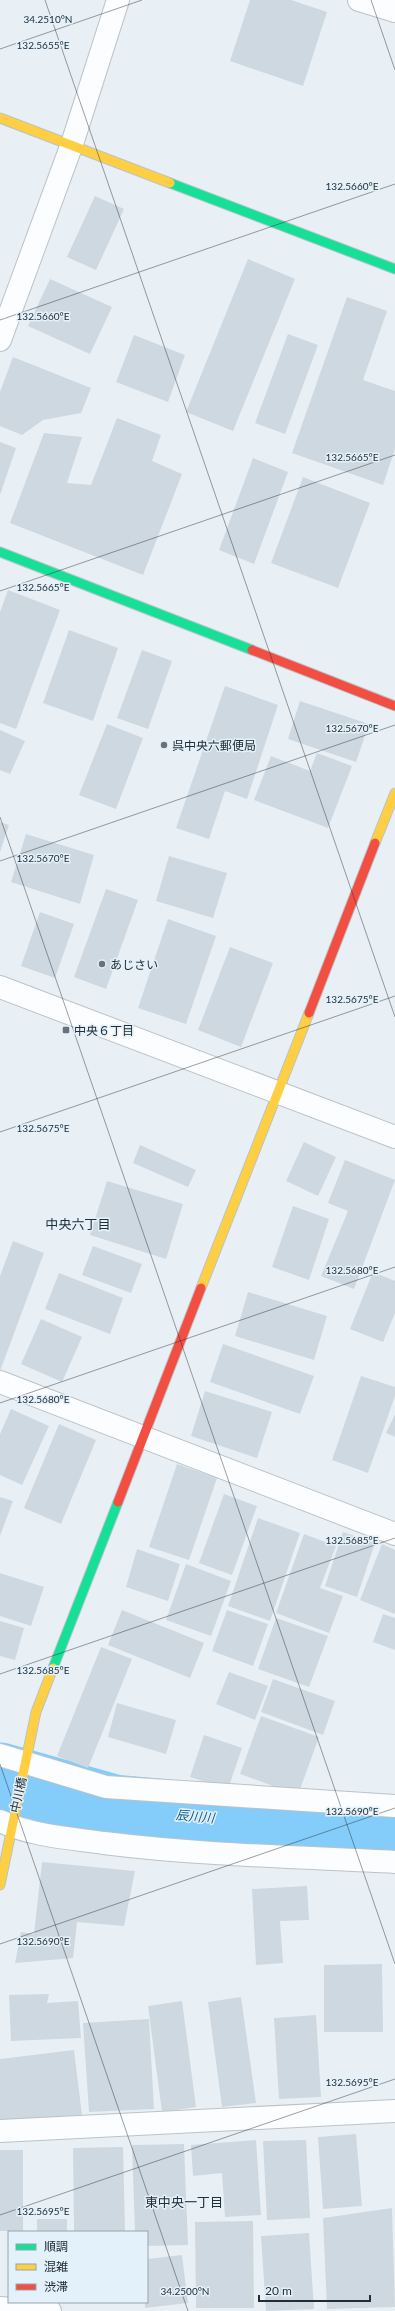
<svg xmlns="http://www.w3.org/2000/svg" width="395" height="2311" font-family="Lato,'Noto Sans JP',sans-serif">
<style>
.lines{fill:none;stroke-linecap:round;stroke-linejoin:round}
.river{stroke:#84ccf9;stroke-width:67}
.building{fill:#ced8e0}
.street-casing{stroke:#bbc3c8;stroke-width:24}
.fast-casing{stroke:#bbc3c8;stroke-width:11}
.slow-casing{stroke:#bbc3c8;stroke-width:11}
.jam-casing{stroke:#bbc3c8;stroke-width:11}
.street{stroke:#fcfdfe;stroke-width:22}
.fast{stroke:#16e098;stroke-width:9}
.slow{stroke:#ffcf43;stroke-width:9}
.jam{stroke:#f24e42;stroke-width:9}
.ticks{fill:none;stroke:#252d34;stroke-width:1;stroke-opacity:0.45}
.poi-dot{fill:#6a7178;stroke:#e3f1fb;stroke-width:1.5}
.labels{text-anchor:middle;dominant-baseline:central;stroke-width:3;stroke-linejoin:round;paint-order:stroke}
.poi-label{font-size:12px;fill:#252d34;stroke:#e3f1fb;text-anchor:start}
.street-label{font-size:12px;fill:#252d34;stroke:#e3f1fb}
.neighbourhood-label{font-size:13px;fill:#252d34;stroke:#e3f1fb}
.water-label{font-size:13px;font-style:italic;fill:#105c85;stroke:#e3f1fb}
.ticks-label{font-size:10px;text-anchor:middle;fill:#252d34;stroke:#e3f1fb;stroke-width:3;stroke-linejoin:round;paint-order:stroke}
</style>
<rect width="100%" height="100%" fill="#e9f0f5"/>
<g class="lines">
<path class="river" d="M0 1776 114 1808 364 1831H395"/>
</g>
<g class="building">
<path d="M250 0H291L327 12 303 86 230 61Z"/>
<path d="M95 196 124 209 96 270 67 257Z"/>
<path d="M248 259 295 279 233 431 186 412Z"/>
<path d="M50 279 112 307 90 354 28 326Z"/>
<path d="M347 297 387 311 363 380 395 391V449L383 485 292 453Z"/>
<path d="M288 334 318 345 285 434 255 423Z"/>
<path d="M134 335 185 355 168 402 116 382Z"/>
<path d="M13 357 91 388 81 413 43 420 22 435 0 426V392Z"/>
<path d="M117 418 161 435 152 461 182 474 143 575 10 523 44 433 82 437 67 483 91 485Z"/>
<path d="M0 442 16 448 0 495Z"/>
<path d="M253 458 288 472 254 564 219 550Z"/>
<path d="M303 477 370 503 338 588 271 563Z"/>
<path d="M8 590 60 610 16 729 0 723V612Z"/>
<path d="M69 630 118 648 93 721 43 703Z"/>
<path d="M142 650 172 661 148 729 117 718Z"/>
<path d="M225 686 278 705 247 799 225 791 209 839 176 828Z"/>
<path d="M300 701 369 724 356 762 288 739Z"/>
<path d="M107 724 143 738 116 809 79 795Z"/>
<path d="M0 730 25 741 10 774 0 770Z"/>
<path d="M317 753 352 766 328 828 254 800 271 756 310 771Z"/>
<path d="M0 822 9 825 0 852Z"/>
<path d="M26 834 94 855 80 904 11 882Z"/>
<path d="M169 856 227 873 213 918 156 901Z"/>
<path d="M106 889 138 900 106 989 74 977Z"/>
<path d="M40 912 74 924 55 978 21 966Z"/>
<path d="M168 919 216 936 186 1024 138 1008Z"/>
<path d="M230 947 273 963 241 1047 198 1030Z"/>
<path d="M304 1142 336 1157 318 1196 286 1181Z"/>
<path d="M140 1145 196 1170 188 1187 133 1163Z"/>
<path d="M345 1160 395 1180 354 1289 321 1276 348 1211 328 1203Z"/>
<path d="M107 1181 183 1204 166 1259 90 1235Z"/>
<path d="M293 1206 329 1219 309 1280 272 1267Z"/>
<path d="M13 1241 44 1253 0 1371V1276Z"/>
<path d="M93 1246 142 1264 131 1293 82 1275Z"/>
<path d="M373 1272 395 1281V1313L383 1342 350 1329Z"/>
<path d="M59 1273 123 1298 110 1334 45 1309Z"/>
<path d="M248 1292 327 1316 314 1360 235 1336Z"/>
<path d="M41 1319 82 1337 62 1382 21 1364Z"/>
<path d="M223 1344 314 1376 300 1414 210 1382Z"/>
<path d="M361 1376 395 1387V1396L368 1473 332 1460Z"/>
<path d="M205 1391 272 1412 257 1458 191 1436Z"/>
<path d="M11 1409 49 1426 22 1485 0 1475V1434Z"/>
<path d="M395 1414V1437L386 1433Z"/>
<path d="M59 1424 96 1440 61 1524 24 1508Z"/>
<path d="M177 1464 217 1478 189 1560 149 1547Z"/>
<path d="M224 1494 257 1506 232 1575 199 1563Z"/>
<path d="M0 1497 13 1501 0 1536Z"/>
<path d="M258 1518 300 1533 270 1621 228 1606Z"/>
<path d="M343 1532 375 1543 357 1597 325 1586Z"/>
<path d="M304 1534 336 1546 320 1588 343 1596 329 1633 276 1613Z"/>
<path d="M382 1544 395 1550V1614L360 1600Z"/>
<path d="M137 1549 180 1564 168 1601 126 1587Z"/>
<path d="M186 1564 231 1581 211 1636 166 1620Z"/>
<path d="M0 1573 44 1587 31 1626 0 1616Z"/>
<path d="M122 1610 204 1643 190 1678 108 1645Z"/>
<path d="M227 1610 268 1624 253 1666 212 1651Z"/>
<path d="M383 1614 395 1618V1650L373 1642Z"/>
<path d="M276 1618 328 1636 309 1687 258 1669Z"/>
<path d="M0 1621 24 1628 15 1660 0 1656Z"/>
<path d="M101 1647 132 1659 88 1768 57 1756Z"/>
<path d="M229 1672 268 1686 255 1720 216 1704Z"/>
<path d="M273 1679 335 1701 323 1735 261 1712Z"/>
<path d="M117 1703 176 1720 166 1754 108 1737Z"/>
<path d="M261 1716 319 1737 298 1795 240 1774Z"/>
<path d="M204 1735 242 1748 228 1789 190 1777Z"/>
<path d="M42 1862 135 1871 124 1926 77 1922 73 1958 15 1963 21 1932 34 1934Z"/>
<path d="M307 1886 309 1920 280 1921 283 1963 256 1965 252 1889Z"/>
<path d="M382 1964 383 2032H324V1965Z"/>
<path d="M49 1994 47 2003 78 2001 81 2038 11 2041 9 1995Z"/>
<path d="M241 1997 256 2103 222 2107 208 2002Z"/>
<path d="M182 2001 196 2107 162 2112 148 2006Z"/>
<path d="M316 2015 321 2097 279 2099 274 2018Z"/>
<path d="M149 2019 154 2109 89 2112 83 2023Z"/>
<path d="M74 2050 82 2115 0 2124V2059Z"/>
<path d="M356 2134 362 2206 323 2209 318 2137Z"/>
<path d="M256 2140 261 2215 225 2217 222 2173 193 2176 191 2145Z"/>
<path d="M306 2140 310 2218 267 2220 263 2141Z"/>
<path d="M184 2144 188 2245 147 2246V2232H135L132 2145Z"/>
<path d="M123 2147 125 2232H74L73 2148Z"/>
<rect x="0" y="2150" width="23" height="81"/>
<path d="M392 2208 395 2307 327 2309 323 2218Z"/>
<rect x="37" y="2219" width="30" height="13"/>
<path d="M253 2221 254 2308H196L195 2222Z"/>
<path d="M309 2233 314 2309 266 2311 261 2236Z"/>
<path d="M182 2255 188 2303 145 2308 147 2259Z"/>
</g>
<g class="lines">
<defs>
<g id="street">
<path d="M359 0 395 11"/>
<path d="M0 340 72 144 118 0"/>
<path d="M0 987 395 1137"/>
<path d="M0 1382 395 1534"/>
<path d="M0 1755 106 1787 395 1806"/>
<path d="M0 1821C32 1836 69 1838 104 1843 200 1855 298 1857 395 1862"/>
<path d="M0 2131 395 2111"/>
<path d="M0 2308 50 2311"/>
</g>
<g id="fast">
<path d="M170 183 395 269"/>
<path d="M0 552 252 650"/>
<path d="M53 1668 118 1502"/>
</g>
<g id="slow">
<path d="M0 118 170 183"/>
<path d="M375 843 395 793"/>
<path d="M201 1288 309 1013"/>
<path d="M0 1885 36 1712 53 1668"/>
</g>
<g id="jam">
<path d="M252 650 395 706"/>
<path d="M309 1013 375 843"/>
<path d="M118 1502 201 1288"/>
</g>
</defs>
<use href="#street" class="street-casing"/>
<use href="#fast" class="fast-casing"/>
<use href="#slow" class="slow-casing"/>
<use href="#jam" class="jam-casing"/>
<use href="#street" class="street"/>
<use href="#fast" class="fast"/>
<use href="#slow" class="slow"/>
<use href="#jam" class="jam"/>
</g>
<path class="ticks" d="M45 0 395 1017M371 0 395 70M0 49 142 0M0 320 395 184M0 591 395 455M0 817 395 1964M0 861 395 725M0 1132 395 996M0 1403 395 1267M0 1674 395 1538M0 1764 188 2311M0 1944 395 1808M0 2215 395 2079"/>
<g class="poi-dot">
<circle cx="164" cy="745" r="4"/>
<circle cx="102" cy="964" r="4"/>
<rect x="62" y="1026" width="8" height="8" rx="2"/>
</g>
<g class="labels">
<g class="poi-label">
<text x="172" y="745">呉中央六郵便局</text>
<text x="110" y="964">あじさい</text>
<text x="74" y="1030">中央６丁目</text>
</g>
<g class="street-label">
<text transform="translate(18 1795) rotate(-78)">中川橋</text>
</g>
<g class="neighbourhood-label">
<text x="78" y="1224">中央六丁目</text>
<text x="184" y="2202">東中央一丁目</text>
</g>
<g class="water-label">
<text transform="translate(195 1816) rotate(5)">辰川川</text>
</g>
</g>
<g class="ticks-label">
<text x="48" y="23">34.2510°N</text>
<text x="43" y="49">132.5655°E</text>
<text x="352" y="190">132.5660°E</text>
<text x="43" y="320">132.5660°E</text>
<text x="352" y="461">132.5665°E</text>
<text x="43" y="591">132.5665°E</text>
<text x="352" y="732">132.5670°E</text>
<text x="43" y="862">132.5670°E</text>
<text x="352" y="1003">132.5675°E</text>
<text x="43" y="1132">132.5675°E</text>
<text x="352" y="1274">132.5680°E</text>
<text x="43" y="1403">132.5680°E</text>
<text x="352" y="1544">132.5685°E</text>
<text x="43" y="1674">132.5685°E</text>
<text x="352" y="1815">132.5690°E</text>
<text x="43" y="1945">132.5690°E</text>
<text x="352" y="2086">132.5695°E</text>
<text x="43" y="2215">132.5695°E</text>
<text x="185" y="2295">34.2500°N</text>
</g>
<rect x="8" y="2231" width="140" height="72" fill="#e3f1fb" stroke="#97a3ab"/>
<rect x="16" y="2244" width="20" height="6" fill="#16e098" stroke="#97a3ab"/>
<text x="44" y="2251" font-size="12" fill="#252d34">順調</text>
<rect x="16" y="2264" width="20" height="6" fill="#ffcf43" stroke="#97a3ab"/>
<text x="44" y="2271" font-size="12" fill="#252d34">混雑</text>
<rect x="16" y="2284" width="20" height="6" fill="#f24e42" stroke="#97a3ab"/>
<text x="44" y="2291" font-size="12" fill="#252d34">渋滞</text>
<path d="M259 2295v6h111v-6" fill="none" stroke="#252d34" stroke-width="2"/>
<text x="265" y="2295" font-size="12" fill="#252d34" stroke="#e3f1fb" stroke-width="3" paint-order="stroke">20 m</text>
</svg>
